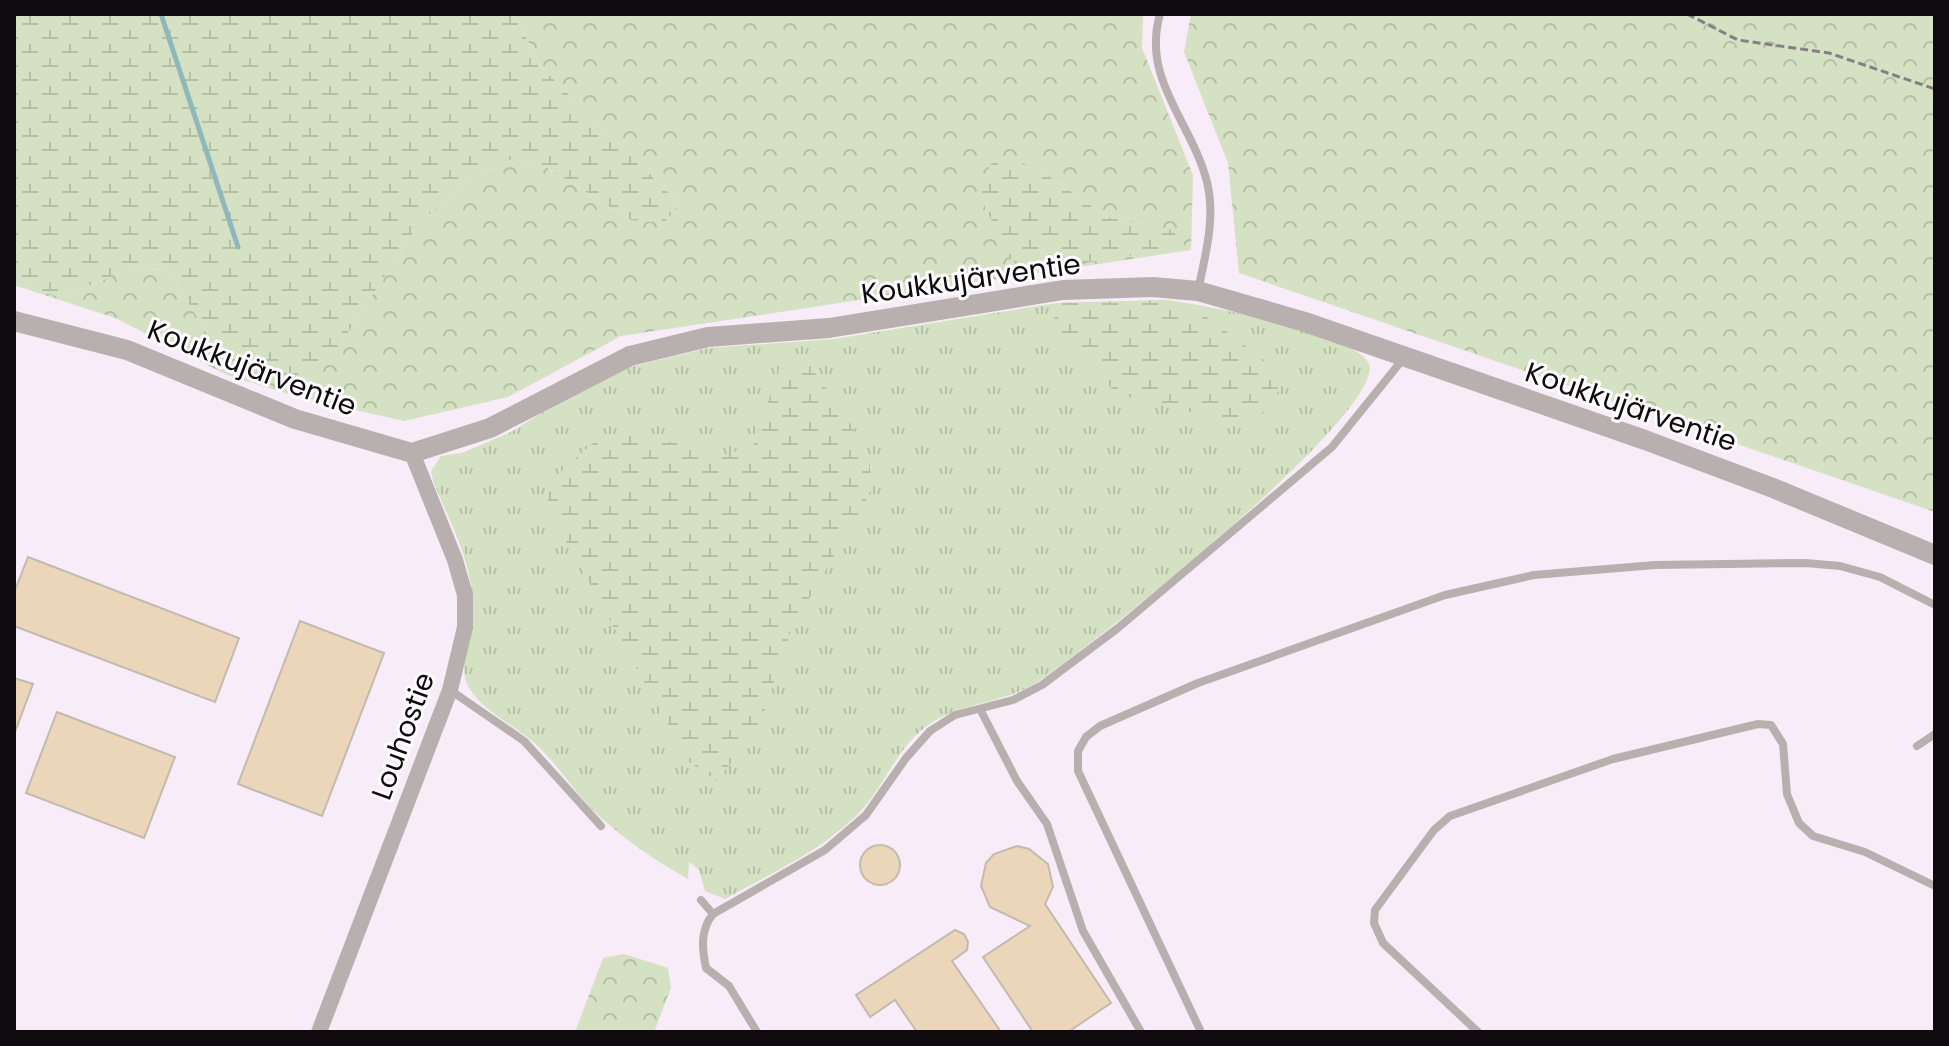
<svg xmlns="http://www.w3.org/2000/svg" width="1949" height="1046" font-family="Poppins,sans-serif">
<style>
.grass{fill:url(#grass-tufts)}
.forest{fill:url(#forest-crowns);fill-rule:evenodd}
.wetland{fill:url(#wetland-marsh)}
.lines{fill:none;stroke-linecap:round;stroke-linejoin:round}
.stream{stroke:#8eb8ba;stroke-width:5}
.building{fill:#ecd6ba;stroke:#c3baaf;stroke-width:2}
.path{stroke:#867e85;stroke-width:3;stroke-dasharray:8 4;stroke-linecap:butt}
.service{stroke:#b7b0ae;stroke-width:8}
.minor{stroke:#b7b0ae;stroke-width:16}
.tertiary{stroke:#b7b0ae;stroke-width:20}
.labels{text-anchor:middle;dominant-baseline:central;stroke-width:6;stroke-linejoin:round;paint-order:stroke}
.street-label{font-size:28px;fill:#0e0a0d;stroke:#fffdff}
</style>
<defs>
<pattern id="grass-tufts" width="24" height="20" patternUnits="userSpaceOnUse" patternTransform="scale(2)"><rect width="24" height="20" fill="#d4e1c2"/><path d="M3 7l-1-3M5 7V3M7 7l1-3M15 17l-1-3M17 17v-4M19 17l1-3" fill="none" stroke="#b5c0a6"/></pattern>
<pattern id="forest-crowns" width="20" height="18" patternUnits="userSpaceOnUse" patternTransform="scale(2)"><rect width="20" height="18" fill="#d4e1c2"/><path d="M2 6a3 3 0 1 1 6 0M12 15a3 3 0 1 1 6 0" fill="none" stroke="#b5c0a6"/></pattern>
<pattern id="wetland-marsh" width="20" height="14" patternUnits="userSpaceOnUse" patternTransform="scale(2)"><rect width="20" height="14" fill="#d4e1c2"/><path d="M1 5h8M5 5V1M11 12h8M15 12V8" fill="none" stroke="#b5c0a6"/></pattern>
</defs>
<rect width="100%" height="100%" fill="#f7ecf7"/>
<path class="grass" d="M1167 300C1204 305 1350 332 1368 362 1395 406 1084 652 1039 681 1005 704 961 701 927 726 895 749 885 787 857 815 819 852 770 874 725 899L705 891 699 870 689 862 688 879C654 860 616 834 589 806 570 786 555 760 533 742 513 724 475 707 466 681 459 661 473 620 472 596 470 557 447 516 433 481L431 471 441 456 462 453 511 432 583 387 634 366 708 348 834 339 1057 303Z"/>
<g class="forest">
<path d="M514 14H1143L1142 48 1193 175 1191 250 621 336 508 397 404 421 298 397 227 375 115 318 14 285V282L59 297 142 265 170 273 226 364 332 357 420 222 474 177 512 159 546 167 631 220 680 204 541 67ZM1036 167 1107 217 1172 230 977 190Z"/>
<path d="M1191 14H1935V512L1239 273 1228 163 1184 52Z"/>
<path d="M624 954 668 968 671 988 654 1032H575L603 958Z"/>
</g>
<g class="wetland">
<path d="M14 14H514L541 67 680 204 664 223 631 220 546 167 512 159 474 177 420 222 332 357 295 389 226 364 170 273 142 265 59 297 14 282Z"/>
<path d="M995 157 1036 167 1107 217 1172 230 1185 246 1042 270 1010 259 977 190Z"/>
<path d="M1167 300 1196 309 1268 363 1280 389 1260 416 1219 419 1117 394 1053 327 1057 303Z"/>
<path d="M810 366 843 411 869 457 872 490 791 630 757 734 716 780 689 762 549 511 546 485 602 435 638 433 723 456 754 444 779 369Z"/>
</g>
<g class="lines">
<path class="stream" d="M161 14 238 247"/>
</g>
<g class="building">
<path d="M28 557 239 638 215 702 14 626V593Z"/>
<path d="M300 621 384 653 322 816 238 784Z"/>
<path d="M14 678 33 684 15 732 14 731Z"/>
<path d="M57 712 175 757 144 838 26 793Z"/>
<circle cx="880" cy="865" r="20"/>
<path d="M1017 846 1029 849 1048 864 1053 887 1045 904 1111 1003 1068 1032H1033L983 957 1030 926 990 907 981 886 986 863 994 854Z"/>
<path d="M955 930 964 934 968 942 967 950 952 961 1001 1032H917L895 1000 870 1017 856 995Z"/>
</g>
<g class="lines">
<path class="path" d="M1687 14 1738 40 1829 53 1935 89"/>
<g class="service">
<path d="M1160 14C1141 80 1192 122 1207 182 1216 218 1205 256 1198 291"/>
<path d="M450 690 524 741 601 826"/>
<path d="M980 709 1017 781 1047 824 1083 931 1141 1032"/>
<path d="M1917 746 1935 734"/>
<path d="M701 900 713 914"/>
<path d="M757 1032 729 986 706 968C702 949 700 930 713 914L825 850 866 815 906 758 930 731 955 715 1013 700 1042 685 1118 628 1332 447 1403 359"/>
<path d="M1201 1032 1078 771V751L1086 737 1100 726 1198 683 1445 595 1534 575 1655 565 1805 563 1840 566 1880 577 1935 605"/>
<path d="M1478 1032 1383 943 1374 923 1375 910 1434 830 1450 816 1613 759 1758 724 1771 725 1783 744 1787 794 1799 823 1813 836 1865 852 1935 886"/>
</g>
<path class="minor" d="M319 1032 450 690 465 627V595L455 560 412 453"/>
<path class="tertiary" d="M14 321 127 350 295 419 412 453 490 428 630 356 708 337 829 328 1063 290 1153 287 1198 291 1305 322 1645 440 1773 488 1935 555"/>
</g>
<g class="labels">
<g class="street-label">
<text transform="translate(971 279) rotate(-8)">Koukkujärventie</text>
<text transform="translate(252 368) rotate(21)">Koukkujärventie</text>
<text transform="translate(1631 407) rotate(19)">Koukkujärventie</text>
<text transform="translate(403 736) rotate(-70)">Louhostie</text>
</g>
</g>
<rect width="1949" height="1046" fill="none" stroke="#0e0a0d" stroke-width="32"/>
</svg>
